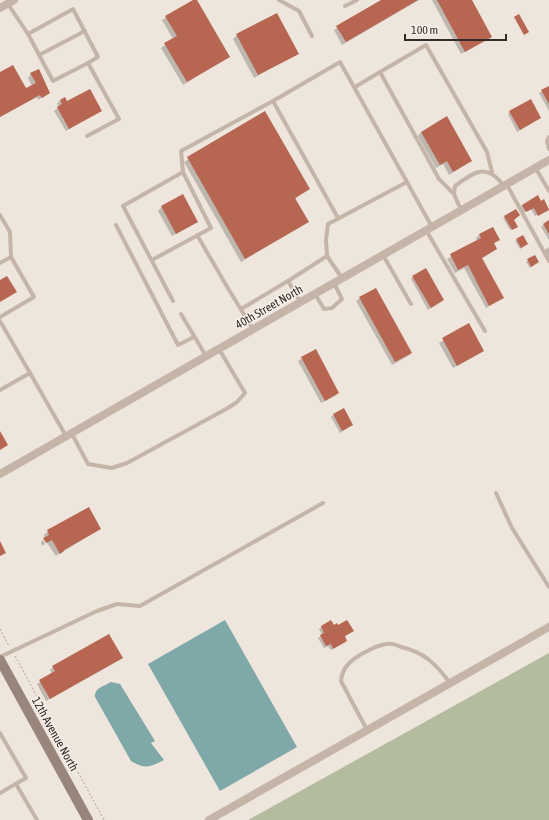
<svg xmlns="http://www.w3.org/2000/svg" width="549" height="820" font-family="'Asap Condensed',sans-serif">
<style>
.green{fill:#b3bc9e}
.water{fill:#7fa8a8}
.shadow{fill:#0003}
.building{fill:#b76652}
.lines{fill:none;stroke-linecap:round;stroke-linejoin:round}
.path{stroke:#b19f94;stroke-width:1;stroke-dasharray:2 2;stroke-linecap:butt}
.lane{stroke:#c5b5a9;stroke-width:4}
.street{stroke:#c5b5a9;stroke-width:8}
.secondary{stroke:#98857b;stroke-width:10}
.labels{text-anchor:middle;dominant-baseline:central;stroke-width:3;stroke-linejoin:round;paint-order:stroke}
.street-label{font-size:12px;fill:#332b28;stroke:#f7efe8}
</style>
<rect width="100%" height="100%" fill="#eee5dc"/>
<path class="green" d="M549 653V820H248Z"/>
<g class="water">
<path d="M225 620 297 747 220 791 148 664Z"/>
<path d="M111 682 120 684 155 741 151 743 164 760C149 767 146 770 131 761L95 697C94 688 104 686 111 682Z"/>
</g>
<g class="shadow">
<path d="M195 0 228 57 183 85 161 48 173 39 162 20Z"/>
<path d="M383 0H419L342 45 334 30Z"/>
<path d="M432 0H471L491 37 461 54Z"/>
<path d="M237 35 298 53 254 78 233 39Z"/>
<path d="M0 73 25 90 32 86 28 78 31 74 49 93 38 100 37 97 0 117Z"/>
<path d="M549 88V111L539 93Z"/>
<path d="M60 100 67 103 100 110 66 131 54 111 59 107 57 104Z"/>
<path d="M510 111 540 118 517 132 508 114Z"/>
<path d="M265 113 309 189 295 199 308 222 241 262 184 162Z"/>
<path d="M421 132 471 161 449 175 443 164 436 168 418 136Z"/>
<path d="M544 200 549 209 535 216 531 209 523 213 520 208 522 205Z"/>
<path d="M162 207 197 222 172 236 158 211Z"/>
<path d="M516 211 513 220 516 227 510 230 503 218Z"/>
<path d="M549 221V240L541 227Z"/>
<path d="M492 228 498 239 493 244 496 249 481 259 502 298 486 308 464 268 455 273 447 259 477 241 476 238 479 235Z"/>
<path d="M517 240 526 245 520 249 515 241Z"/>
<path d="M549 247V258L545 250Z"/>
<path d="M534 256 538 262 530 268 526 262Z"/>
<path d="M413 277 443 300 428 310 411 279Z"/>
<path d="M360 298 411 353 408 356 392 365 356 301Z"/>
<path d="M468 325 483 351 453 368 439 343Z"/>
<path d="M302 358 338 392 335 396 321 403 298 361Z"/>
<path d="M333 415 352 425 340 433 331 417Z"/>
<path d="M100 529 56 556 47 543 44 535 48 531Z"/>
<path d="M43 540 45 544 42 546 41 542Z"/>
<path d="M338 626 353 631 344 637 346 641 344 643 331 650 328 646 324 648 318 638 322 635 319 629 321 627Z"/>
<path d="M122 658 46 701 37 684 52 674 50 670 53 667Z"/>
</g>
<g class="building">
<path d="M193 0H197L230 57 187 82 164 43 177 36 165 16Z"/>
<path d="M381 0H418L346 42 336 26Z"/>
<path d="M437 0H472L492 37 465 52Z"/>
<path d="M277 13 299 54 258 75 236 34Z"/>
<path d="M519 14 529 32 524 35 514 17Z"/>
<path d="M13 65 26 88 36 83 30 73 39 69 50 93 42 98 40 95 0 117V72Z"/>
<path d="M549 86V104L541 90Z"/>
<path d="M90 89 102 111 69 129 57 107 62 104 60 100 65 97 67 101Z"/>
<path d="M531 99 541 118 520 130 509 111Z"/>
<path d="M265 111 310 189 295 198 309 222 245 259 187 157Z"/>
<path d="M447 116 472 161 453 172 447 161 440 165 421 132Z"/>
<path d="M183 194 198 222 176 234 161 206Z"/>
<path d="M538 195 541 201 544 199 549 210 538 216 534 208 526 212 522 205Z"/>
<path d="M516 209 520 215 514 220 518 227 512 230 504 216Z"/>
<path d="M549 220V234L543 224Z"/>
<path d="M493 227 500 240 494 243 497 249 482 258 504 298 489 306 468 265 458 270 450 254 481 238 479 234Z"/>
<path d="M523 235 528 244 521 248 516 239Z"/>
<path d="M535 255 539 262 531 267 527 259Z"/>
<path d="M426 268 444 300 431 308 412 276Z"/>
<path d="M7 276 17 292 0 302V280Z"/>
<path d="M376 288 412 353 395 362 359 297Z"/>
<path d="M469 323 484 351 457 366 442 338Z"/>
<path d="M316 349 339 393 325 401 301 357Z"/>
<path d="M344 408 353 425 342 431 333 414Z"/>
<path d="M0 431 8 445 0 450Z"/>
<path d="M89 507 101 529 64 550V551L60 554 52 540 46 543 43 538 49 535 47 530Z"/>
<path d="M0 541 6 553 0 556Z"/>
<path d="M331 620 334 625 337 623 338 625 347 620 354 631 345 636 347 641 333 649 331 644 326 646 320 635 324 633 321 626Z"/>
<path d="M109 634 123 658 50 699 39 680 55 671 52 666Z"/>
</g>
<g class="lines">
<g class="path">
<path d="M0 629 9 646"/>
<path d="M15 656 104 820"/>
</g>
<g class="lane">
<path d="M279 0 299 11 312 36"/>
<path d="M8 4 28 34 53 81 88 63 119 119 87 136"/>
<path d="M345 6 357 0"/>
<path d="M28 34 73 9 98 57 88 63"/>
<path d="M39 55 85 31"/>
<path d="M380 72 426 45 487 152 492 172"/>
<path d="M355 87 380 72 439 179 454 194"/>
<path d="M273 101 340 62 407 182"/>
<path d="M549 137 547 141 549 149"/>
<path d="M535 167 549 191"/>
<path d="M183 172 181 151 273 101 338 218"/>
<path d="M507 185 549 261"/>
<path d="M461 210 454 194 455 186C475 171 487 163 504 186"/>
<path d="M0 215 10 232 11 257 0 263"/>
<path d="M116 225 178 345 194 337"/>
<path d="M426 230 485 331"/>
<path d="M197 235 229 290 253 329"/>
<path d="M383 255 411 304"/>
<path d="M327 256 326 240 328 224 407 182 432 227"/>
<path d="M152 260 211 228 183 172 123 206 173 301"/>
<path d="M315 294 324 309 332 308 342 299 334 283"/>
<path d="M300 301 288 281 327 256 342 278"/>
<path d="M241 309 288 281"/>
<path d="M181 314 206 356"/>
<path d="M0 317 34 297 11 257"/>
<path d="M0 321 30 373"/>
<path d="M0 390 30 373 66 436"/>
<path d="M72 434 88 464 112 468 127 463 228 408 237 402 245 393 219 349"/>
<path d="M496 493 512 528 549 587"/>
<path d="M0 657 97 611 117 604 140 606 323 503"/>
<path d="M367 730 341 681C342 668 350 661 360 655 369 650 377 645 386 644 391 643 397 645 401 647 424 652 436 664 450 683"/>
<path d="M0 733 26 778 0 793"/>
<path d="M16 784 37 820"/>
</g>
<g class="street">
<path d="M0 8 14 0"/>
<path d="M0 474 549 160"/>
<path d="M209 820 549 627"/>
</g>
<path class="secondary" d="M0 660 88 820"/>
</g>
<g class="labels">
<g class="street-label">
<text transform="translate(269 307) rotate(-30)">40th Street North</text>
<text transform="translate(55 734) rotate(61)">12th Avenue North</text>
</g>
</g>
<path d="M405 34v6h101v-6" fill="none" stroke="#332b28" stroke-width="2"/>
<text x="411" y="34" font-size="12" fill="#332b28" stroke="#f7efe8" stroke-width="3" paint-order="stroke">100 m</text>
</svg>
